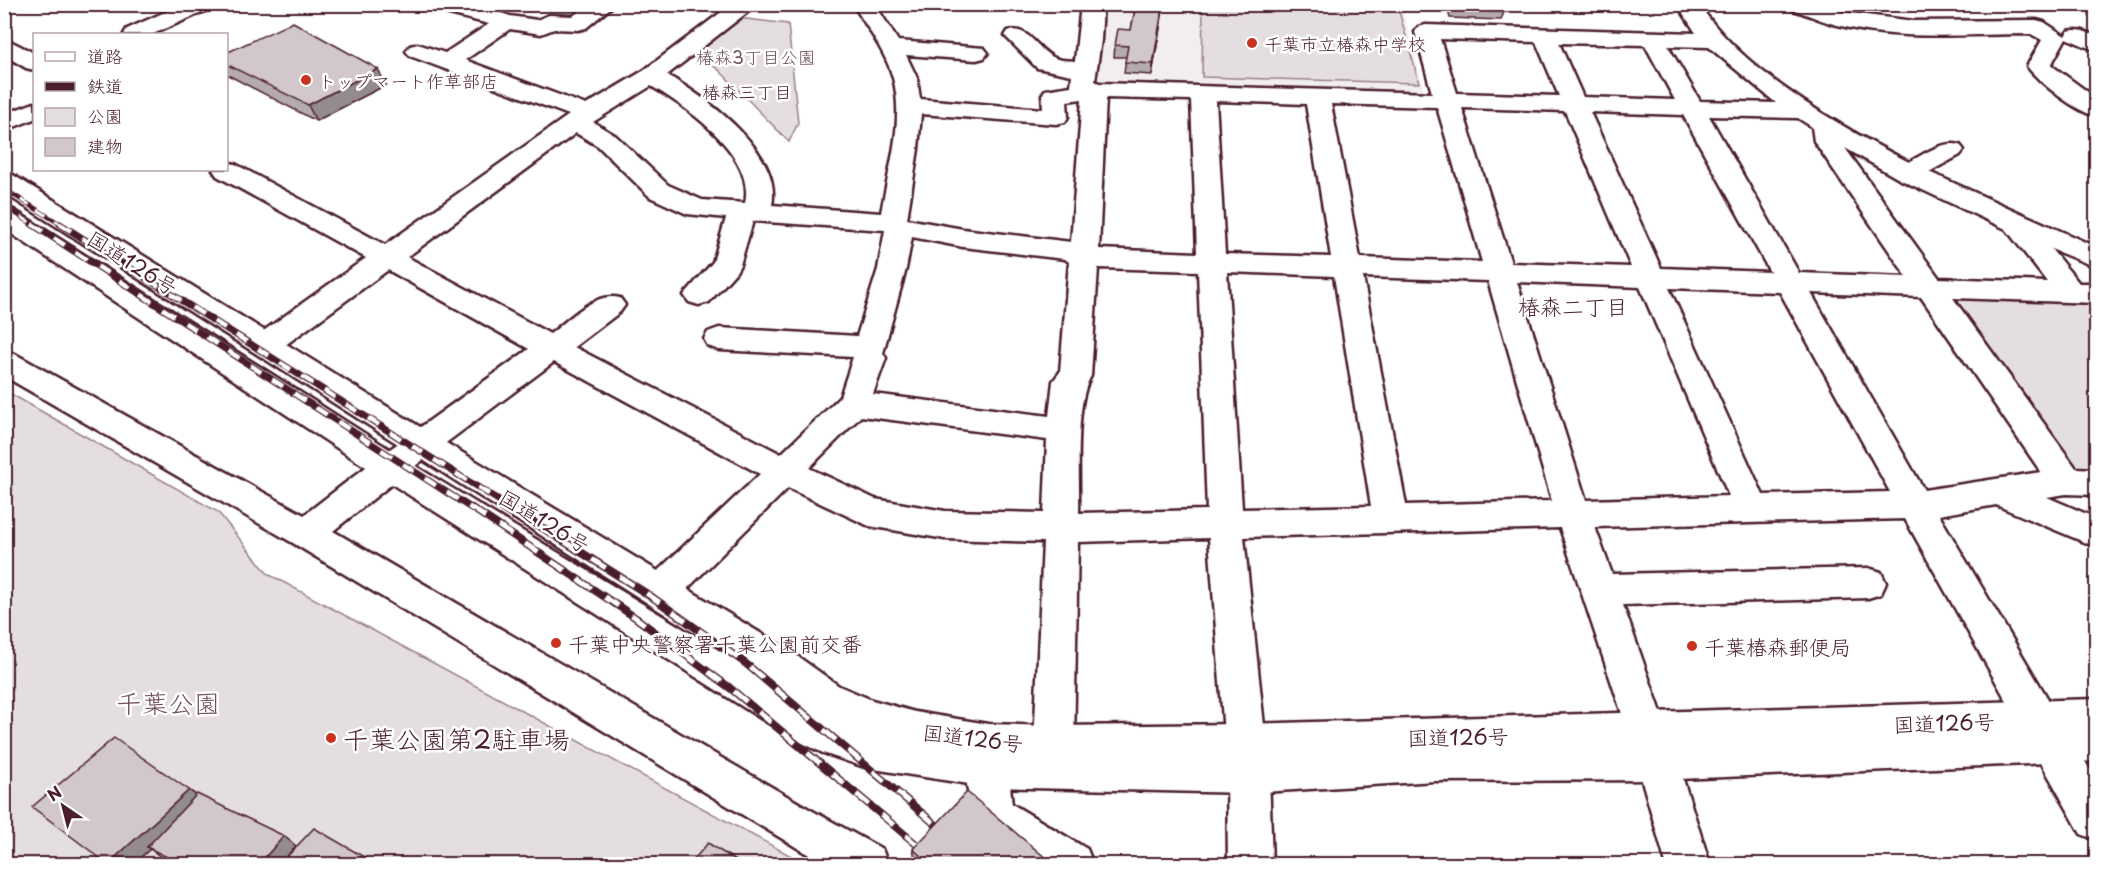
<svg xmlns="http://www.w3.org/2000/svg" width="2101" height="869" font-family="'Playpen Sans','Klee One',sans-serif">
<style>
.built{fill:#f2eeef}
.green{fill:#e5dee0;stroke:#987e86;stroke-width:1.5}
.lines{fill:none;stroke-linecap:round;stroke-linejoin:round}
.minor-casing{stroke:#4a1f2b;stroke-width:5}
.highway-casing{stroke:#4a1f2b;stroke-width:5}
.minor{fill:#fff;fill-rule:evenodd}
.highway{fill:#fff;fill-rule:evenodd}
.rail-far2-casing{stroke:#4a1f2b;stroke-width:4.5}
.rail-far1-casing{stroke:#4a1f2b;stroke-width:7}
.rail-casing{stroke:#4a1f2b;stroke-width:8}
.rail-far2{stroke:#fff;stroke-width:3;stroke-dasharray:10;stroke-linecap:butt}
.rail-far1{stroke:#fff;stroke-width:4.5;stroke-dasharray:13;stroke-linecap:butt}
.rail{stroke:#fff;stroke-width:5;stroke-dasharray:16;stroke-linecap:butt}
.wall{fill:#b5abaf;stroke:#4a1f2b;stroke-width:1.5}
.shaded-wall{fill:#938b8e;stroke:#4a1f2b;stroke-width:1.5}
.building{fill:#d2c7cb;stroke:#4a1f2b;stroke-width:1.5}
.poi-dot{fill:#c8321e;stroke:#fff;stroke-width:2}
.labels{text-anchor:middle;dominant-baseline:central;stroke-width:5;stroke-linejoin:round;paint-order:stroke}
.far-poi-label{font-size:18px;fill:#4a1f2b;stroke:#fff;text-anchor:start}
.far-park-label{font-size:18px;fill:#714f58;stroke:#fff}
.far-neighbourhood-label{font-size:18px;fill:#4a1f2b;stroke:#fff}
.street-label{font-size:21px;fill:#4a1f2b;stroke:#fff}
.poi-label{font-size:21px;fill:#4a1f2b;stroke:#fff;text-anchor:start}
.neighbourhood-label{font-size:22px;fill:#4a1f2b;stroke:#fff}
.near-park-label{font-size:26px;fill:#714f58;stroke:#fff}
.near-poi-label{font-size:26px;fill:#4a1f2b;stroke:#fff;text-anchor:start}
</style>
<rect width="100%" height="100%" fill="#fff"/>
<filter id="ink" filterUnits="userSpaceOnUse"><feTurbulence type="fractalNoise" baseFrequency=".0167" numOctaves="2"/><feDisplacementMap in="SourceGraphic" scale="12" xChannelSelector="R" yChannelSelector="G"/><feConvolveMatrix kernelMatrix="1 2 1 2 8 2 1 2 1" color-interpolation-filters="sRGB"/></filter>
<g filter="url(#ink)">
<path class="built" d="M1401 4 1424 90 1413 95 1097 86 1090 81 1094 5Z"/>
<g class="green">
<path d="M1397 4 1419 83 1202 77 1203 5Z"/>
<path d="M747 19 788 24 798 123 789 142 718 69 688 51 729 21Z"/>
<path d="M1960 297 2096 303V479L2065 465 1954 304Z"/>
<path d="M4 390 218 512 268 574 806 864H5Z"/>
</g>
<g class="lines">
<defs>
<g id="minor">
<path d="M183 4H213L210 9 153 34H124L127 29Z"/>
<path d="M427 4H475L510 16 537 20 549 15 573 16 589 4H615L586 28 578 30 554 29 541 34 510 29 465 60 586 105 643 71 732 4H758L667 75C706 98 783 152 772 205L881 213C888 171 905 121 893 78 886 52 867 28 853 4H875L898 41 984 48 988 53 984 58 976 60 906 55 917 78 920 99 1043 109 1042 95 1045 90 1071 86 1072 75 1037 68 1005 36 1008 31C1030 26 1037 51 1055 58 1061 61 1068 60 1075 61L1081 4H1103L1101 40 1095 81 1099 83 1432 93 1415 32 1418 27 1426 25 1696 33 1677 4H1699C1742 71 1839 126 1909 162 1925 154 1942 140 1960 145L1964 150 1960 155 1929 172 2096 247V267L2051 249 2079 283H2096V303L1953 298 2076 468 2096 469V495L2066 494 2047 497 2096 518V547L1996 505 1939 515 2096 780V840L2081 834 1905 519 1595 527 1612 574 1868 568 1881 572 1886 583 1881 594 1868 598 1623 605 1668 732 1710 864H1666L1628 732 1560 528 1244 537 1269 773 1272 864H1228L1227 773 1209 538 1078 542 1074 745 1068 758 1054 764 1040 758 1034 745 1043 542 945 539 869 526 788 488 674 602 661 606 648 602 642 591 648 580 760 474 554 362 403 475 333 531 809 809 882 849 888 864H824L293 543 4 376V351L15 354 304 515 379 457 529 349 388 270 277 351 266 355 255 351 251 344 255 337 366 258 217 176 213 170H226V162L235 164 385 245 569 115 410 56 406 51 410 46 418 44 445 53 489 24 430 9ZM1440 39 1536 42 1559 96 1457 93ZM1559 43 1645 45 1675 100 1583 97ZM1668 46 1709 47 1776 103 1700 101ZM651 86C687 107 756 155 745 203L702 200 668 185 616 136 593 122ZM1106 98 1191 100 1197 253 1099 249ZM1082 99 1071 242 963 229 907 219 918 149 921 114 1056 124 1065 122 1068 117 1067 101ZM1216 101 1306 104 1331 257 1225 254ZM1331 104 1437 107 1482 262 1360 258ZM1462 108 1565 111 1631 267 1511 263ZM1590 112 1683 115 1770 272 1661 268ZM1709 116 1798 118 1812 127 1814 141 1907 277 1799 273ZM576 133 598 146 650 197 687 214 726 218 713 262 684 295 689 302 699 305 709 302 736 272 740 265 753 221 885 230 878 269 857 336 719 328 708 332 704 339 708 346 719 350 853 357 840 397 781 454 574 347 620 312 625 305 620 298C595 291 570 319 550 334L407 257ZM1845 148 1899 179 2006 229 2047 282 1939 278ZM912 237 963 247 1065 259 1069 262 1060 372 1053 381 1049 416 873 394 886 358 883 353 906 269ZM1098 268 1198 271 1207 510 1079 513C1080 478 1074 404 1091 376ZM1227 272 1334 276 1371 506 1242 509ZM1363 277 1488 281 1552 501 1406 505ZM1517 282 1640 287 1729 496 1586 500ZM1669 288 1780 292 1890 492 1763 495ZM1811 293 1921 297 2041 472 1924 490ZM861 416 1047 440 1044 513 945 511 875 499 809 468Z"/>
<path d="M1788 4H1821L1842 12 1914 21 2036 20 2044 22 2065 36 2068 31C2079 28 2086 32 2096 36V51L2066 38 2051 65 2096 98V116C2077 112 2039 83 2027 66L2042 40 2031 34C1966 34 1894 42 1830 23 1817 19 1804 13 1791 9Z"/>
<path d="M4 38 34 53V70L26 68 4 55Z"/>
<path d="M34 103V119L4 131V114Z"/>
<path d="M988 724 1002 730C1013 752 1008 779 1012 804L1087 849 1093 864H1032L978 831 972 816 967 785 968 743 974 730Z"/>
</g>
<path id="highway" d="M4 173 13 175 433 435 790 651 839 686 872 700 915 712 988 724 1054 726 1245 724 2096 699V761L1656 780 1435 781 1248 793 988 787 867 768 823 753 792 738 398 488 4 229V208L14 210 422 470 776 685 4 193Z"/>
</defs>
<use href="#minor" class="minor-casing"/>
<use href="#highway" class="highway-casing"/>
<use href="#minor" class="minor"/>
<use href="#highway" class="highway"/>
<defs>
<g id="rail-far2">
<path d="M4 189 62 225"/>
<path d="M4 206 34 225"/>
</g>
<g id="rail-far1">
<path d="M32 224 474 510"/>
<path d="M60 224 514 510"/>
</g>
<g id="rail">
<path d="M472 508 636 618 730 688 940 864"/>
<path d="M511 508 652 597 745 663 948 835"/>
</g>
</defs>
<use href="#rail-far2" class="rail-far2-casing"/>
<use href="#rail-far1" class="rail-far1-casing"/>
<use href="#rail" class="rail-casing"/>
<use href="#rail-far2" class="rail-far2"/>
<use href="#rail-far1" class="rail-far1"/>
<use href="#rail" class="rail"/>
</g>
<g class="wall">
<path d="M1136 4H1164L1152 75 1124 73 1126 57H1114L1115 45 1131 30Z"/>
<path d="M1446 4H1501L1504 12 1501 20 1450 18Z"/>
<path d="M226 53 386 85 316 121 226 74Z"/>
<path d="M189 790 196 795 284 836 296 846 280 864H176L161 857 150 849 133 864H108Z"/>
<path d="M913 849 1053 864H919L916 862Z"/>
</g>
<g class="shaded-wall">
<path d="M1163 4H1164L1152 75 1153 64Z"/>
<path d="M378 69 386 85 316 121 308 105Z"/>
<path d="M189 790 202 800 147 847 150 849 133 864H108Z"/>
<path d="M284 836 296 846 280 864H259Z"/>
</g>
<g class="building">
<path d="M1136 4H1163L1153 64 1125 62 1128 46 1115 45 1118 29 1131 30Z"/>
<path d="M1451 4H1501L1504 12 1452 10Z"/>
<path d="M293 22 378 69 308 105 226 64V53Z"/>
<path d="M114 738 189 790 108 864 32 807Z"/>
<path d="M967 792 1053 864H930L913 849Z"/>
<path d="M197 794 284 836 259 864H181L147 847Z"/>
<path d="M314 828 376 864H280Z"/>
<path d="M708 843 741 864H690Z"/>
</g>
</g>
<g class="poi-dot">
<circle cx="1252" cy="43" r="6"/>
<circle cx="306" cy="80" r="6"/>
<circle cx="556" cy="643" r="6"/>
<circle cx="1692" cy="646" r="6"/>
<circle cx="331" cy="738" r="6"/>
</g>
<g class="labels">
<g class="far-poi-label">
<text x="1264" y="43">千葉市立椿森中学校</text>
<text x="318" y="80">トップマート作草部店</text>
</g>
<g class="far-park-label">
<text x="756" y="56">椿森3丁目公園</text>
</g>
<g class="far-neighbourhood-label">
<text x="747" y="91">椿森三丁目</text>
</g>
<g class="street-label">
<text transform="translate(133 262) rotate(32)">国道126号</text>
<text transform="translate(545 520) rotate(31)">国道126号</text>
<text transform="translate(1944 722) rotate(-2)">国道126号</text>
<text transform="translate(1458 736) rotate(-1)">国道126号</text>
<text transform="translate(973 737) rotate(7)">国道126号</text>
</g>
<g class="poi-label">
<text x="568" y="643">千葉中央警察署千葉公園前交番</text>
<text x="1704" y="646">千葉椿森郵便局</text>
</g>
<g class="neighbourhood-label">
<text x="1573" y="305">椿森二丁目</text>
</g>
<g class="near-park-label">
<text x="168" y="702">千葉公園</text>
</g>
<g class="near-poi-label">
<text x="343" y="738">千葉公園第2駐車場</text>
</g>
</g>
<rect width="2101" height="869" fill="none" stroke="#fff" stroke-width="24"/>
<rect x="12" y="12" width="2077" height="845" fill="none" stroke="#4a1f2b" stroke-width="2" filter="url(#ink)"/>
<rect x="33" y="33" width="195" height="138" fill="#ffffff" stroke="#b7a5aa" stroke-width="1.5"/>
<rect x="45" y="52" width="30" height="9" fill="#ffffff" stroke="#b7a5aa" stroke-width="1.5"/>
<text x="87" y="63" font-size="18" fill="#4a1f2b">道路</text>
<rect x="45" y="82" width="30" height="9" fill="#4a1f2b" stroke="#b7a5aa" stroke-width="1.5"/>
<text x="87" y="93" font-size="18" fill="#4a1f2b">鉄道</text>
<rect x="45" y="108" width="30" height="18" fill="#e5dee0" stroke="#b7a5aa" stroke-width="1.5"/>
<text x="87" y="123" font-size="18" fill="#4a1f2b">公園</text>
<rect x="45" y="138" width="30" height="18" fill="#d2c7cb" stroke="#b7a5aa" stroke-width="1.5"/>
<text x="87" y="153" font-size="18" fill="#4a1f2b">建物</text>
<g transform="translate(63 806) rotate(325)" stroke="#ffffff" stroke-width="4.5" paint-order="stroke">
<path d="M0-4.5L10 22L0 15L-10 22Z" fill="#4a1f2b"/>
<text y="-9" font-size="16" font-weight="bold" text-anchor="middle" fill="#4a1f2b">N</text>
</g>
</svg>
